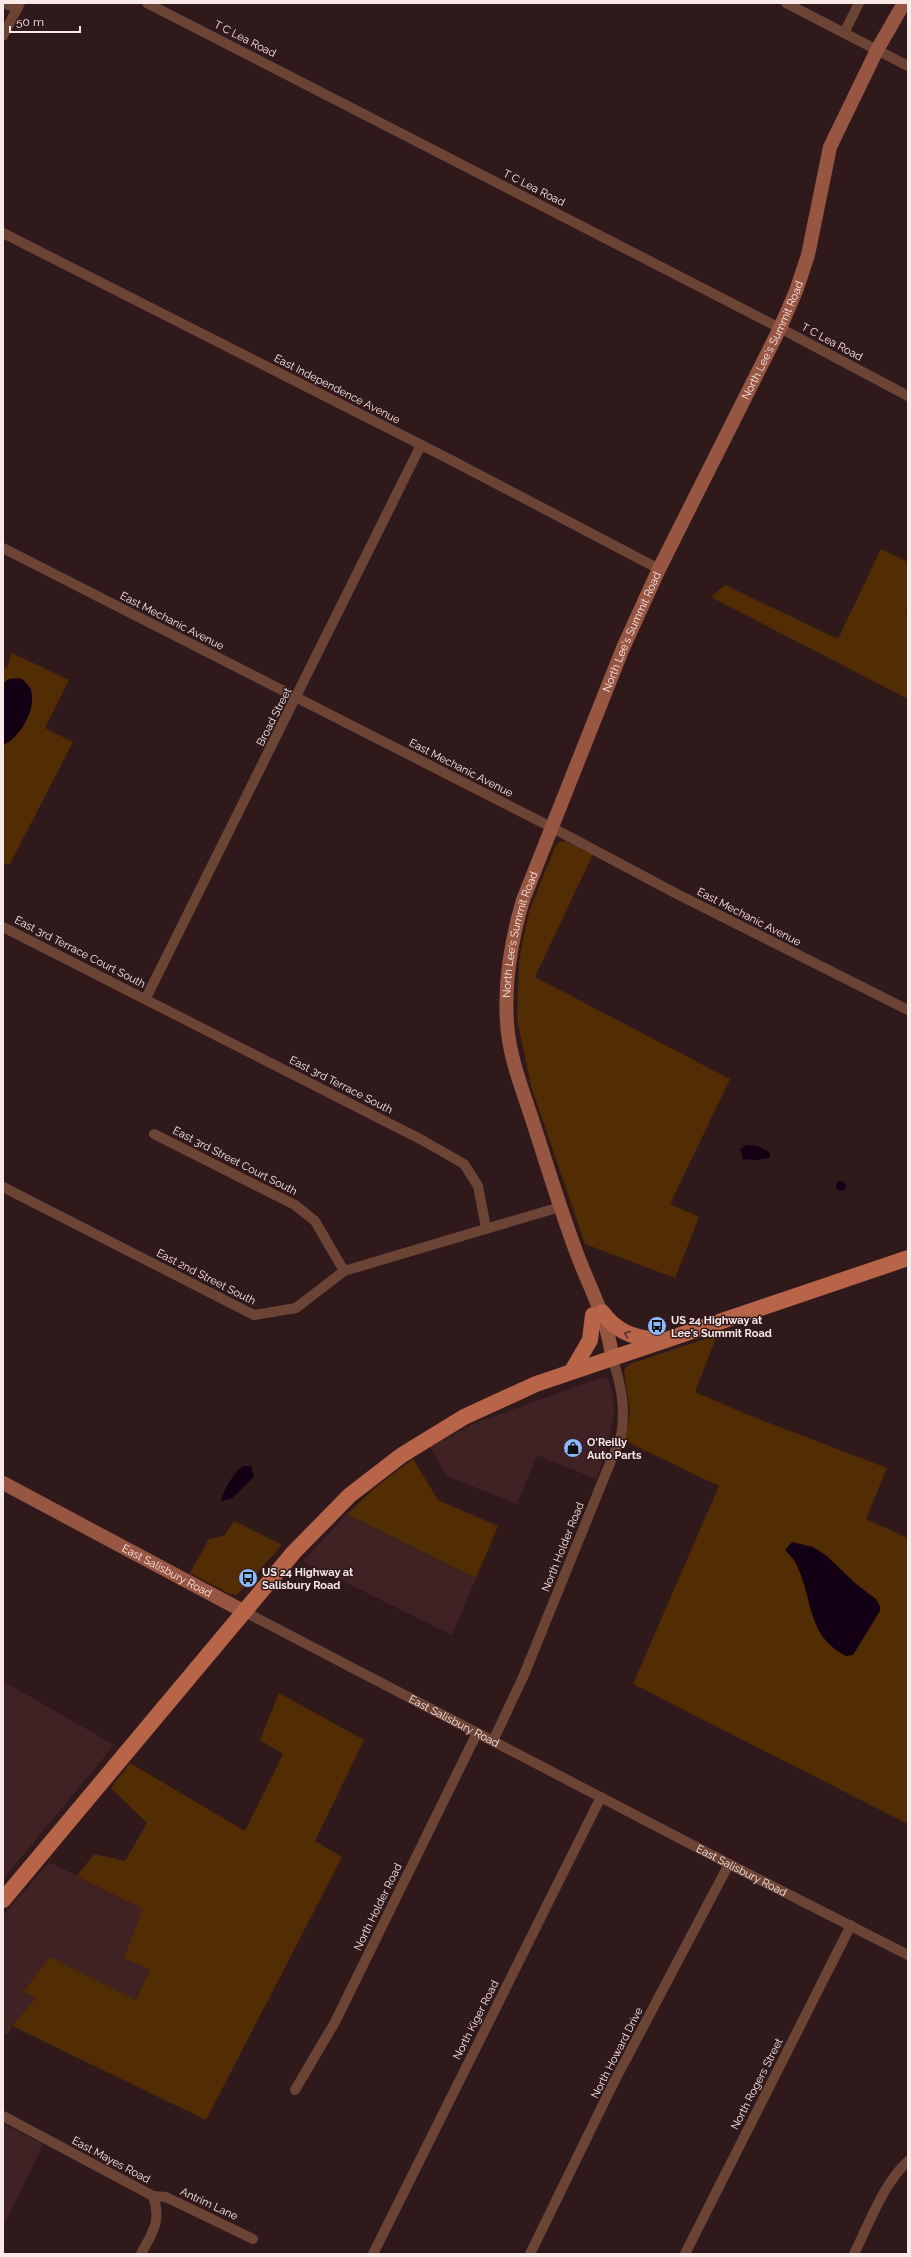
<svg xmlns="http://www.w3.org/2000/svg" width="911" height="2257" font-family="Raleway,sans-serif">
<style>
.built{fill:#402224}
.green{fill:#522d03}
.water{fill:#140014}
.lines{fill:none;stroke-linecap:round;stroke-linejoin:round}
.minor{stroke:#6c4436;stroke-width:10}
.secondary{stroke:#975641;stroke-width:14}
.primary{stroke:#b76449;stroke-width:16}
.oneway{stroke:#583029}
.labels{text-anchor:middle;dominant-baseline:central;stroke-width:3;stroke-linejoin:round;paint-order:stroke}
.street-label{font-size:11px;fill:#fae9e9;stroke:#30191b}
.poi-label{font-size:11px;font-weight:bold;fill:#fae9e9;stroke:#30191b;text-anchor:start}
</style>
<rect width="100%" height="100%" fill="#30191b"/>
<g class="built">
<path d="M603 1377 609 1380 613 1397 614 1415 607 1449 596 1479 537 1455 517 1504 447 1476 430 1447 473 1424Z"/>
<path d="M347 1514 476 1578 452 1635 303 1561Z"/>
<path d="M3 1681 114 1745 3 1879Z"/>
<path d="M49 1862 143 1909 125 1958 150 1970 136 2000 50 1957 24 1992 36 1998 12 2026 8 2035 3 2033V1916Z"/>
<path d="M3 2124 43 2144 3 2228Z"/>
</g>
<g class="green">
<path d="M881 549 908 562V610L906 615 908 617V699L711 597 725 585 838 639Z"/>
<path d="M12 653 69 680 45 728 73 742 10 864H3V745C20 738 37 706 31 688L5 682 3 684V667L7 668Z"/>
<path d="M565 841 593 854 535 977 730 1079 670 1204 699 1217 675 1278 585 1244 531 1086 517 1019 519 962 523 940 529 912 555 847 559 842Z"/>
<path d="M717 1335 695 1392 746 1414 887 1468 866 1519 908 1538V1824L633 1684 719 1486 625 1441 630 1412 624 1370 630 1364Z"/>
<path d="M413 1459 438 1500 498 1526 476 1578 347 1514 377 1486Z"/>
<path d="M234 1521 282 1545 237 1595 230 1594 190 1573 209 1539 224 1536Z"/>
<path d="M279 1693 364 1740 315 1841 342 1857 206 2120 12 2026 36 1998 23 1992 50 1957 136 2000 150 1970 124 1958 143 1909 77 1876 94 1854 125 1861 147 1823 111 1788 130 1763 245 1831 283 1754 260 1740Z"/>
</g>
<g class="water">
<path d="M20 678C47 693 23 737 3 745V684L8 679Z"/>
<path d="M747 1145 758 1146 770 1153V1158L756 1160 743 1159 740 1149Z"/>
<circle cx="841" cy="1186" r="5"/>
<path d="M243 1466H251L254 1477 232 1498 221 1501C223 1491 234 1472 243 1466Z"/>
<path d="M792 1542 813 1547 827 1556 856 1584 876 1599 880 1606V1611L853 1655 846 1656C805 1635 814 1597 795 1562 793 1558 788 1554 785 1550Z"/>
</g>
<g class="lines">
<g class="minor">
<path d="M4 3 17 9"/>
<path d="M147 3 780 328 908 396"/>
<path d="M786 3 908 66"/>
<path d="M844 33 859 3"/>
<path d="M3 36 20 3"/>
<path d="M3 233 451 460 659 569"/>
<path d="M3 548 551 827 677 894 908 1010"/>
<path d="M3 927 422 1140 464 1164 478 1186 486 1228"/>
<path d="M146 998 421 445"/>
<path d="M154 1134 295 1205 315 1221 344 1271"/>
<path d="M3 1187 254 1315 296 1308 344 1271 560 1207"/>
<path id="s1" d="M243 1611 729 1864 908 1955"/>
<path d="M493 1741 524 1675 621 1436C626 1408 621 1384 612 1357"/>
<path d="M295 2090 335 2022 477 1733"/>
<path d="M3 2116 153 2196C162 2221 152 2233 141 2254"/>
<path d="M153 2196 166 2197 253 2239"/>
<path d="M373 2254 601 1797"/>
<path d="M530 2254 613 2084 729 1864"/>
<path d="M685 2254 851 1925"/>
<path d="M854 2254C869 2224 883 2184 908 2161"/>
</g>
<g class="secondary">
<path id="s2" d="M612 1357C608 1320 590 1289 577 1254 560 1209 546 1162 531 1116 521 1086 509 1055 507 1023 504 980 511 941 523 900L623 648 659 569 780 328 796 291 808 255 830 147 877 50 904 3"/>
<path id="s3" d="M3 1483 243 1611"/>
</g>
<g class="primary">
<path d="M602 1312C617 1332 632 1337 656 1340"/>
<path d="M572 1371 590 1340 593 1315"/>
<path d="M3 1900 294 1552 350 1495 402 1455 464 1417 536 1384 908 1258"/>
</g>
</g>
<defs><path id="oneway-chevron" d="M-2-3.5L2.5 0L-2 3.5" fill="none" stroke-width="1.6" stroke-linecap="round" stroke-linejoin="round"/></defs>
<use class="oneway" href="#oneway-chevron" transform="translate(627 1334) rotate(-157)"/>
<defs>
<symbol id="bus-disc" viewBox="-11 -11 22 22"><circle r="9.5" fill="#8db9fc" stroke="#30191b"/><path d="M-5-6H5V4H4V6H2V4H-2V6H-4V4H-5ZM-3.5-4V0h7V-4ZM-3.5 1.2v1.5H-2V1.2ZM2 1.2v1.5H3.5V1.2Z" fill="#111"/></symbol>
<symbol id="shop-disc" viewBox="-11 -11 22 22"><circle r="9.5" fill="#8db9fc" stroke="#30191b"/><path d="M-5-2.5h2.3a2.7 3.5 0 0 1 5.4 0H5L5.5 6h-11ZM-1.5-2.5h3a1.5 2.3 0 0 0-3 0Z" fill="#111"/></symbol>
</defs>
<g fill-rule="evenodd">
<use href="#bus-disc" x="646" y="1315" width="22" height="22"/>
<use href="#shop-disc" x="562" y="1437" width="22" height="22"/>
<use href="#bus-disc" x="237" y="1567" width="22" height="22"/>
</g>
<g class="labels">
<g class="street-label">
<text transform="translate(245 39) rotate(27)">T C Lea Road</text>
<text transform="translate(534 188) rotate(27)">T C Lea Road</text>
<text stroke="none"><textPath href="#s2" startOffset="1089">North Lee's Summit Road</textPath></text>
<text transform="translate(832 342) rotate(28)">T C Lea Road</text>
<text transform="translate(337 389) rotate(27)">East Independence Avenue</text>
<text transform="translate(172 621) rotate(27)">East Mechanic Avenue</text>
<text stroke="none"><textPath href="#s2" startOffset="765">North Lee's Summit Road</textPath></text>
<text transform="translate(274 717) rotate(-63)">Broad Street</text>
<text transform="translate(461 768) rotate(27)">East Mechanic Avenue</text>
<text transform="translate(749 917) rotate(27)">East Mechanic Avenue</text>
<text stroke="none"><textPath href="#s2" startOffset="441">North Lee's Summit Road</textPath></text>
<text transform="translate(80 952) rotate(27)">East 3rd Terrace Court South</text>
<text transform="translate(341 1085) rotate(27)">East 3rd Terrace South</text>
<text transform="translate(235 1161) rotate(27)">East 3rd Street Court South</text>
<text transform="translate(206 1277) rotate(27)">East 2nd Street South</text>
<text transform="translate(563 1547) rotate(-68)">North Holder Road</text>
<text stroke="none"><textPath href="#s3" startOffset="186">East Salisbury Road</textPath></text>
<text stroke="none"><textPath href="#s1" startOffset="238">East Salisbury Road</textPath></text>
<text stroke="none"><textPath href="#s1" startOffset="562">East Salisbury Road</textPath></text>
<text transform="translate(378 1907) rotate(-64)">North Holder Road</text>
<text transform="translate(476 2020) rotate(-63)">North Kiger Road</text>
<text transform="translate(617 2053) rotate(-63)">North Howard Drive</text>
<text transform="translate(757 2084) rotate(-63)">North Rogers Street</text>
<text transform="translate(111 2160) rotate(28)">East Mayes Road</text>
<text transform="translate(209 2204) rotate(25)">Antrim Lane</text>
</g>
<g class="poi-label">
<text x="671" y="1320">US 24 Highway at<tspan x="671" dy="13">Lee's Summit Road</tspan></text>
<text x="587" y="1442">O'Reilly<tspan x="587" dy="13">Auto Parts</tspan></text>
<text x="262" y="1572">US 24 Highway at<tspan x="262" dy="13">Salisbury Road</tspan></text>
</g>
</g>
<rect width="911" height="2257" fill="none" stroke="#fae9e9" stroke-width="8"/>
<path d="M10 26v6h70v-6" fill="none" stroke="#fae9e9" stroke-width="2"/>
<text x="16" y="26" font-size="12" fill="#fae9e9" stroke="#30191b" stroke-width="3" paint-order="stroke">50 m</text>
</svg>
